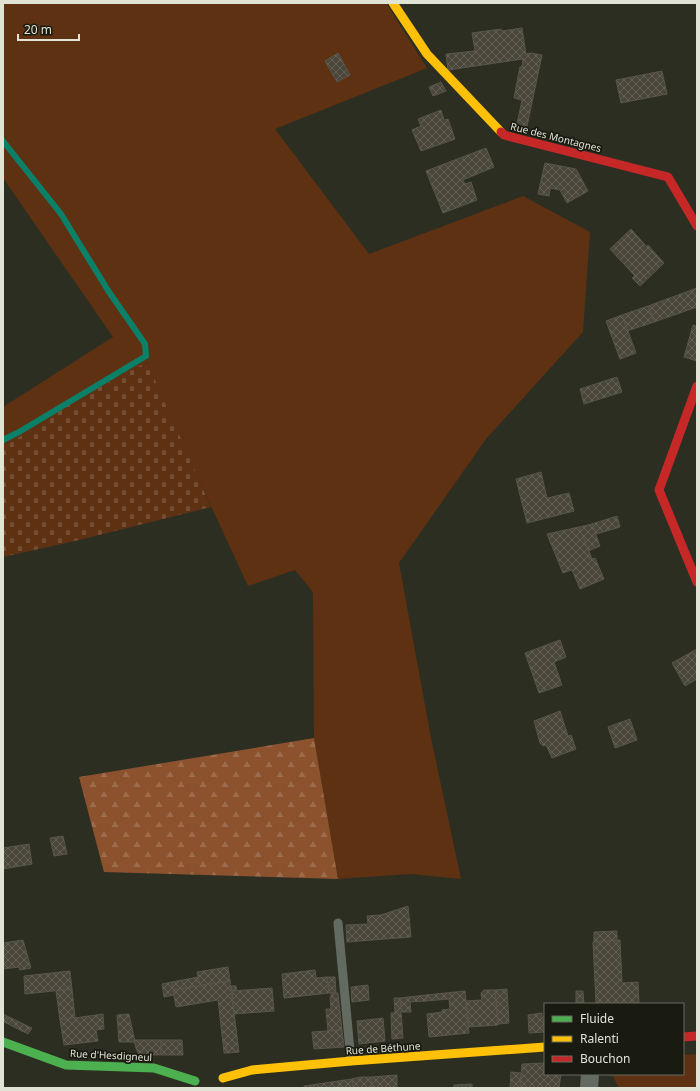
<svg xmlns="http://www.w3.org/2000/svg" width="700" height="1091" font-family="'Noto Sans',sans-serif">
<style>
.grass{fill:#5e3112}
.forest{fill:url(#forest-firs)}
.cemetery{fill:url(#cemetery-stones)}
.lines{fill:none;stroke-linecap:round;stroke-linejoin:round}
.stream{stroke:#0a8069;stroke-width:6}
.building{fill:url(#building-cross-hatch);stroke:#58554c}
.lane{stroke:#636a60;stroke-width:9}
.street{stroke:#636a60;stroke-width:18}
.fast{stroke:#4caf50;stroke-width:9}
.slow{stroke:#ffc107;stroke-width:9}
.jam{stroke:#c62828;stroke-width:9}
.labels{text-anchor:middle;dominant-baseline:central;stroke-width:3.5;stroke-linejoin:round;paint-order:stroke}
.street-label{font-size:10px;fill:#e1e3d5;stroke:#191a10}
</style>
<defs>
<pattern id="forest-firs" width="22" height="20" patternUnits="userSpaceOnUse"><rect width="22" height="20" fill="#8c522d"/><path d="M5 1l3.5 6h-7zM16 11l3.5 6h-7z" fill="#9c6b4b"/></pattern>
<pattern id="cemetery-stones" width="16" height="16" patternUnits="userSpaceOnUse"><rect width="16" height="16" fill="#5e3112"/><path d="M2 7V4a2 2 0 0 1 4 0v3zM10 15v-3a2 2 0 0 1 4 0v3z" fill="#754f34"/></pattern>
<pattern id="building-cross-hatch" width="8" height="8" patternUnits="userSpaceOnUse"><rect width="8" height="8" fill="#4a473a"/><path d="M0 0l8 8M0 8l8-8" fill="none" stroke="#646156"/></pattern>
</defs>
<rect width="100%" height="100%" fill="#2d2e22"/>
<g class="grass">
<path d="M3 3H386L427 68 275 129 369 254 523 196 590 232 583 332 486 439 399 563 431 738 461 879 411 874 338 879 314 738 313 592 295 570 248 586 180 439 147 362 23 435 3 445V407L113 337 3 178Z"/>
<path d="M697 1054V1088H619L612 1074H683V1055Z"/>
</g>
<path class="forest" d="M314 738 338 879 104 872 79 777Z"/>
<path class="cemetery" d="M147 362 211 507 75 541 3 557V445L23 435 72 402Z"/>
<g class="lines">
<path class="stream" d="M3 141 61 214 109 292 145 344 146 356 19 432 3 440"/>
</g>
<g class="building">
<path d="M522 28 526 54 531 53 542 55 526 131 516 129 522 100 514 98 520 67H522L523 59 448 70 446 54 475 51 472 33 501 29 502 31Z"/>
<path d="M338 53 350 75 337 82 325 61Z"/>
<path d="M662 71 667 94 621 103 616 80Z"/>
<path d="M441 82 446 91 433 96 429 87Z"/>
<path d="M441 110 444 120 448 119 455 139 421 151 412 130 421 126 418 119Z"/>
<path d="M486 148 494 167 463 180 465 184 471 182 477 200 443 213 426 171Z"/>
<path d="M545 163 576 169 588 191 567 203 560 190 550 188 549 196 538 194Z"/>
<path d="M631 229 647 247 648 245 664 263 640 286 632 278 635 276 610 249Z"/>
<path d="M697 288V307L654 322 648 306Z"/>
<path d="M648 306 654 322 627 331 622 315Z"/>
<path d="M622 315 636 353 620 359 606 321Z"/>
<path d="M693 325 697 326V361L684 357Z"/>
<path d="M617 377 622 392 584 404 580 389Z"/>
<path d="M541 472 547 498 569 493 574 511 527 523 516 479Z"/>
<path d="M617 516 620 527 596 534 592 524Z"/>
<path d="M592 524 600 546 588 551 579 527Z"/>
<path d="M579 527 592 559 595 558 604 579 580 589 572 570 563 573 547 534Z"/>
<path d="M560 640 566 657 554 662 562 685 539 693 525 653Z"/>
<path d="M697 649V679L685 686 672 663Z"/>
<path d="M560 711 568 736 571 735 576 749 552 758 546 745 543 746 540 743 534 721Z"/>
<path d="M630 719 637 740 615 748 608 727Z"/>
<path d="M63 836 67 854 54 856 50 838Z"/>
<path d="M29 844 32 864 3 869V848Z"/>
<path d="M408 906 411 937 347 942 346 925 368 924 367 916 381 915Z"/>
<path d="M617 931V941L594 942V932Z"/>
<path d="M23 940 31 968 20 970 19 967 3 969V943Z"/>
<path d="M620 940 622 983 638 982 639 1004H596L593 942Z"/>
<path d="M228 967 230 981 200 986 197 972Z"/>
<path d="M315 970 316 978 327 977 329 993 284 998 282 974Z"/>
<path d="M70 971 72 989 25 994 24 976Z"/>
<path d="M198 977 200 986 173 990 172 982Z"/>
<path d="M327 977H335L336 993H329Z"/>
<path d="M230 981 239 1052 227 1053 226 1042 223 1043 218 1000 176 1007 173 990Z"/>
<path d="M172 982 174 995 164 997 162 984Z"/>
<path d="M368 985 369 1000 352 1002 351 987Z"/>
<path d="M231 986H236L237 991H232Z"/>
<path d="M272 988 274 1011 234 1014 232 991Z"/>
<path d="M72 989 75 1018 60 1020 56 991Z"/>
<path d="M507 989 509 1023 498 1024 495 990Z"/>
<path d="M484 990H495L498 1025 469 1027 466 1001 482 1000 481 993Z"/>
<path d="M465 991 469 1033 429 1037 427 1014 442 1012V1010L450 1009 449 999 426 1001V995Z"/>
<path d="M576 991H583L584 1004H576Z"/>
<path d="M331 993H338L342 1030 328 1031 326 1009H331L330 997H331Z"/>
<path d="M426 995V1001L410 1002 411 1012H402L400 998Z"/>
<path d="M394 998H400L403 1038 392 1039 391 1013H395Z"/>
<path d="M542 1013V1017H545V1032L529 1033 528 1015Z"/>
<path d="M3 1014 9 1017 6 1023 3 1022Z"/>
<path d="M103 1014 104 1029 96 1030 98 1041 64 1045 60 1020Z"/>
<path d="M129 1014 135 1042H119L117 1015Z"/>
<path d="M9 1017 32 1028 28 1034 6 1023Z"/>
<path d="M383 1018 385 1041 359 1044 357 1021Z"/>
<path d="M342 1030 344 1047 314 1049 312 1032Z"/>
<path d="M134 1040H161V1055H139L136 1048Z"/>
<path d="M161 1040H182L183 1055H161Z"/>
<path d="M226 1042 227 1053H224L223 1043Z"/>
<path d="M545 1063V1074H561L559 1088H520L522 1064Z"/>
<path d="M511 1072 521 1073 520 1088H510Z"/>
<path d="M397 1075V1088H372L371 1077Z"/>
<path d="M360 1077H371L372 1088H353L352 1079Z"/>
<path d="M352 1079 353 1088H339L338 1081Z"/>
<path d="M338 1081 339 1088H304V1086Z"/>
<path d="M472 1084V1088H454V1085Z"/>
</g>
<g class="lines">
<path class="lane" d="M338 923 351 1061"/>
<path class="street" d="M589 1088 590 1074"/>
<path class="fast" d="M3 1042 66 1065 154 1068 195 1081"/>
<g class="slow">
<path d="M393 3 427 54 501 132"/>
<path d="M223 1078 252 1070 351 1061 545 1047"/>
</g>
<g class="jam">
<path d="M501 132 504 135 668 177 697 226"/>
<path d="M697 386 659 490 697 582"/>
<path d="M683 1037 697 1036"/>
</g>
</g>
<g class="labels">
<g class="street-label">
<text transform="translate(556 137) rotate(14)">Rue des Montagnes</text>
<text transform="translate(383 1048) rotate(-4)">Rue de Béthune</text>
<text transform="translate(111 1055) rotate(3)">Rue d'Hesdigneul</text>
</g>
</g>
<rect width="700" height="1091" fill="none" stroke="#e1e3d5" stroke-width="8"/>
<rect x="544" y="1003" width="140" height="72" fill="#191a10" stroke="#696a5f"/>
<rect x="552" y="1016" width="20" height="6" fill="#4caf50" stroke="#696a5f"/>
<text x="580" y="1023" font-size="12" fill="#e1e3d5">Fluide</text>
<rect x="552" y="1036" width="20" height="6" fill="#ffc107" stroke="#696a5f"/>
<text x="580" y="1043" font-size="12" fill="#e1e3d5">Ralenti</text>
<rect x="552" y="1056" width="20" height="6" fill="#c62828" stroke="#696a5f"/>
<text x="580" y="1063" font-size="12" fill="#e1e3d5">Bouchon</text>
<path d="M18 34v6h61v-6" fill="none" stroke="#e1e3d5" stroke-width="2"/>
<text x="24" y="34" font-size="12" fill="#e1e3d5" stroke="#191a10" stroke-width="3" paint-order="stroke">20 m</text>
</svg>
